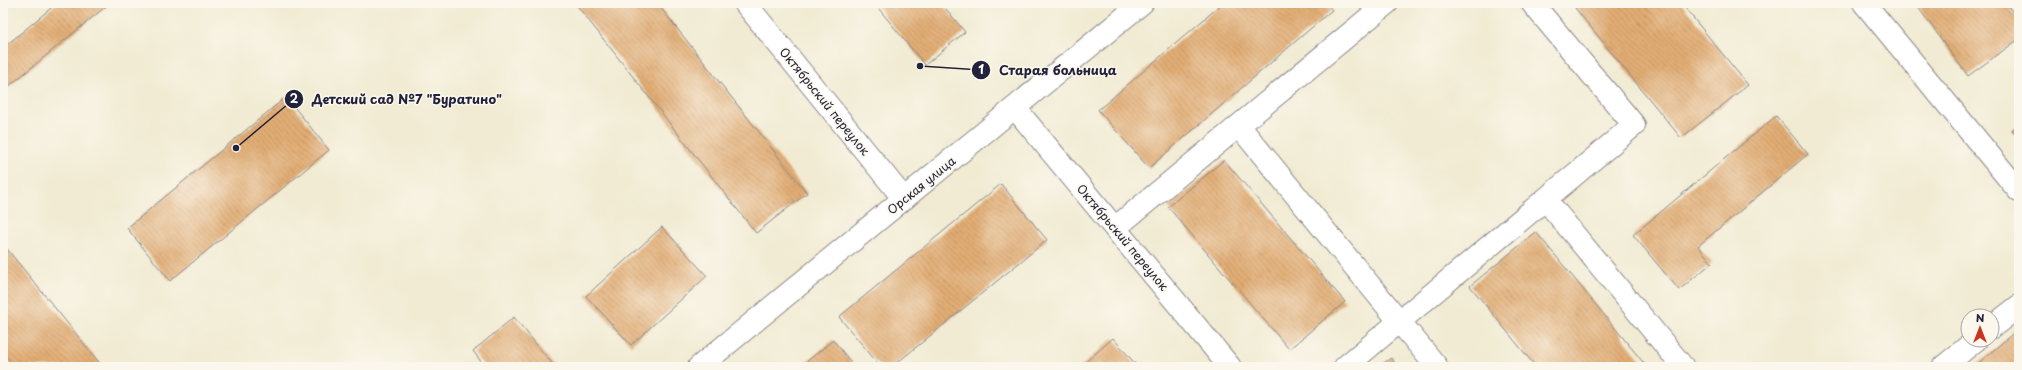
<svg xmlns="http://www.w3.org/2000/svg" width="2022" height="370" font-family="'Playpen Sans',sans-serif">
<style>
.building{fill:url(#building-back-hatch)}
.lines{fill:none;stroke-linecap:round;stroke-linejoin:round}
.minor-casing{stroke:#8a8687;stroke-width:24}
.minor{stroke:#fff;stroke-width:22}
.labels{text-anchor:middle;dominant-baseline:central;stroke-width:3;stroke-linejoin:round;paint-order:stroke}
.street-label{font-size:12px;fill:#22223b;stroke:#fbf7ec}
.leader{fill:none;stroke:#22223b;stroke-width:1.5}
.callout-dot{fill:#22223b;stroke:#fbf7ec;stroke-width:1.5}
.mark-label{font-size:12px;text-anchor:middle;font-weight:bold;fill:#fff}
.callout-label{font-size:13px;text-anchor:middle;font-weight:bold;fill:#22223b;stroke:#fbf7ec;stroke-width:3;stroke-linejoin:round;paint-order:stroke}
</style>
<defs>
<pattern id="building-back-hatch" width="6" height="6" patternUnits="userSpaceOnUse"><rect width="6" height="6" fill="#e2ad74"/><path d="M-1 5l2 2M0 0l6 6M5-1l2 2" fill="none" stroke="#b78c60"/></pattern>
</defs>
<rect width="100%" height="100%" fill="#fbf7ec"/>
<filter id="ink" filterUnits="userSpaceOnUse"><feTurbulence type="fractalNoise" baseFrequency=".025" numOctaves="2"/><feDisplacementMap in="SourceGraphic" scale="8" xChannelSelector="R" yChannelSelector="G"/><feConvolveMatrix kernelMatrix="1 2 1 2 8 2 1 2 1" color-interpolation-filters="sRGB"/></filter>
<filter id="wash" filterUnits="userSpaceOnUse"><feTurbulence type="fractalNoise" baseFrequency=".012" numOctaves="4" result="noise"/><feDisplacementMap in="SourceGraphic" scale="16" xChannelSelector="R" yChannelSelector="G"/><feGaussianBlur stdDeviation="0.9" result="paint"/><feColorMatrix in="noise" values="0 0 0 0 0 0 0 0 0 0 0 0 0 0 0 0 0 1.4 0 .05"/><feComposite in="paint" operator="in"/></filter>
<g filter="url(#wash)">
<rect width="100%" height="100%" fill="#f1ebd3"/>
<g id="blocks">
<g class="building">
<path d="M57 3H110L3 91V48Z"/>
<path d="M575 3H657L807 193 756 233Z"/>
<path d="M874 3H941L965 32 925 65Z"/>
<path d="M1223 3H1326L1332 10 1149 168 1098 110Z"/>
<path d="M1571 3H1681L1748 85 1681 138Z"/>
<path d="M1915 3H2006L2019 21V39L1968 76Z"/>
<path d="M286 97 329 150 170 281 127 228Z"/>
<path d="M1776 116 1808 154 1698 246 1712 263 1679 290 1633 235Z"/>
<path d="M2019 124V138L2012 130Z"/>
<path d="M1224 160 1345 302 1289 349 1168 207Z"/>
<path d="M1001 184 1047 240 892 367H881L839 317Z"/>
<path d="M662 227 707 276 631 345 586 296Z"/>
<path d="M1536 232 1647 367H1536L1470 286Z"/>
<path d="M3 244 103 367H14L3 353Z"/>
<path d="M514 317 555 367H485L473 351Z"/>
<path d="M2019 328V367H1974Z"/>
<path d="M1113 338 1138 367H1080Z"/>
<path d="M833 340 855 367H800Z"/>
<path d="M1391 358 1398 367H1379Z"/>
</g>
</g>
</g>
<g filter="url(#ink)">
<use href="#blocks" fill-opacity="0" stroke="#8a8687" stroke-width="1"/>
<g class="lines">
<defs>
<g id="minor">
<path d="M745 3 904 199"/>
<path d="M1864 3 2019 191"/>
<path d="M1015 108 1230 367"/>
<path d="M1239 126 1437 367"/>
<path d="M1546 200 1683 367"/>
<path d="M1115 228 1387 3"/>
<path d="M1992 327 2019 306"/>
<path d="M699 367 1142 3"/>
<path d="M1345 367 1634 125 1532 3"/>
<path d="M1943 367 1976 340"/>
</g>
</defs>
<use href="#minor" class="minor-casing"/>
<use href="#minor" class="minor"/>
</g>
</g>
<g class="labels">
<g class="street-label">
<text transform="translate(825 101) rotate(51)">Октябрьский переулок</text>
<text transform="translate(921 185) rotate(-39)">Орская улица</text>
<text transform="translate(1123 237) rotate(50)">Октябрьский переулок</text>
</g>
</g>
<path class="leader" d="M920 66L981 70M236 148L294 99"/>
<g class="callout-dot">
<circle cx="920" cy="66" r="4"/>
<circle cx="236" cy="148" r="4"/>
<circle cx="981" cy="70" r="10"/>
<circle cx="294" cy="99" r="10"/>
</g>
<g class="mark-label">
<text x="981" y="74">1</text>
<text x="294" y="103">2</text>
</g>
<g class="callout-label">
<text x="1058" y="75">Старая больница</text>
<text x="407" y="104">Детский сад №7 "Буратино"</text>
</g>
<rect width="2022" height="370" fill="none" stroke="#fbf7ec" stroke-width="16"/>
<g transform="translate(1980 328)"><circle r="19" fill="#fbf7ec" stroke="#a4a2a5"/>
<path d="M0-3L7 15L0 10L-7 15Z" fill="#c8321e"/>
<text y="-6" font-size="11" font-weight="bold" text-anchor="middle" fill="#22223b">N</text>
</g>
</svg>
